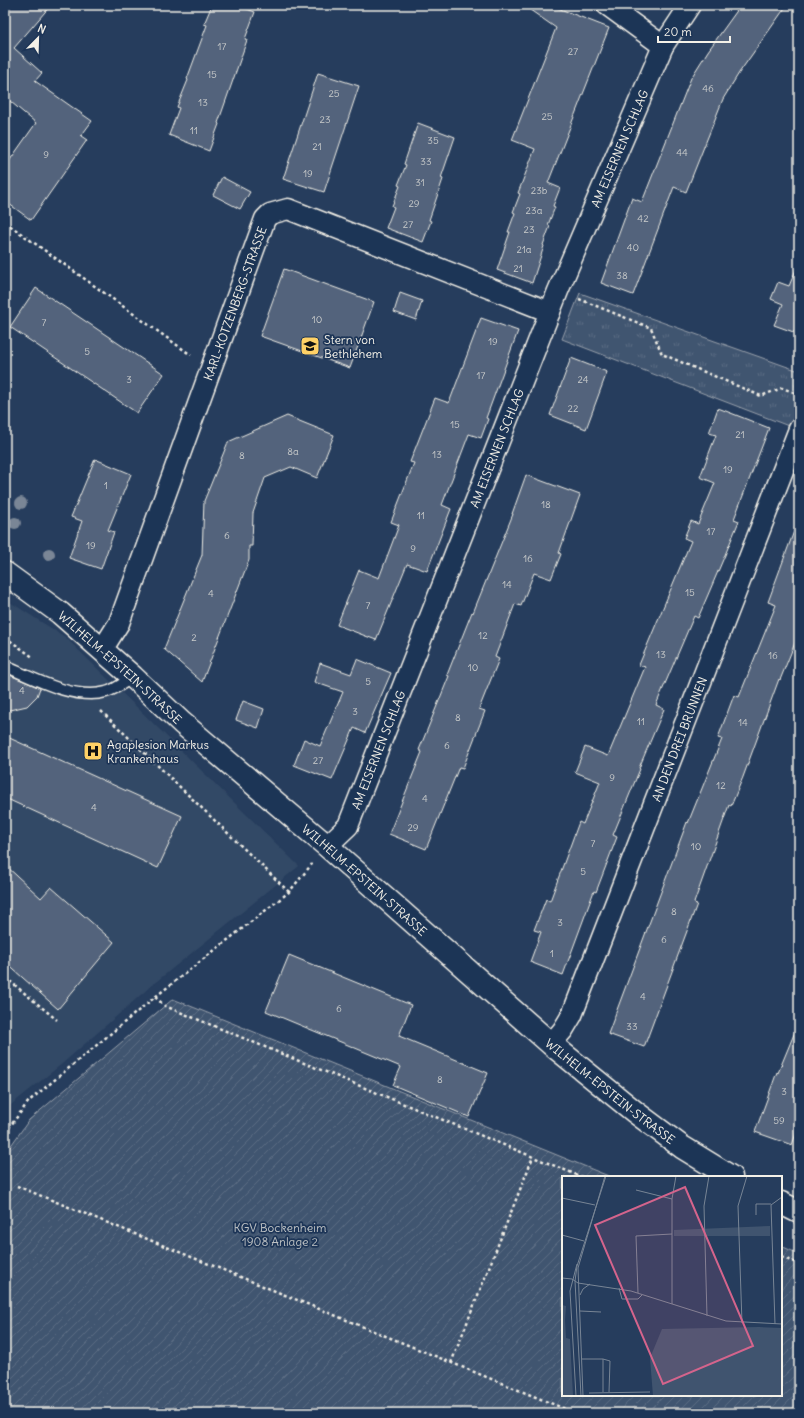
<svg xmlns="http://www.w3.org/2000/svg" width="804" height="1418" font-family="Delius,sans-serif">
<style>
.built{fill:#334966}
.grass{fill:url(#grass-tufts);stroke:#9aa2ac}
.garden{fill:url(#garden-furrows);stroke:#9aa2ac}
.building{fill:#52647b;stroke:#f4f1e8}
.lines{fill:none;stroke-linecap:round;stroke-linejoin:round}
.service-casing{stroke:#f4f1e8;stroke-width:13}
.minor-casing{stroke:#f4f1e8;stroke-width:23}
.secondary-casing{stroke:#f4f1e8;stroke-width:25}
.path{stroke:#f4f1e8;stroke-width:2.5;stroke-dasharray:3 3;stroke-linecap:butt}
.service{stroke:#1d3557;stroke-width:10}
.minor{stroke:#1d3557;stroke-width:20}
.secondary{stroke:#1d3557;stroke-width:22}
.tree{fill:#7a8696}
.labels{text-anchor:middle;dominant-baseline:central;stroke-width:3.5;stroke-linejoin:round;paint-order:stroke}
.number-label{font-size:10px;fill:#cccecd}
.street-label{font-size:12px;fill:#f4f1e8;stroke:#1d3557}
.poi-label{font-size:12px;fill:#f4f1e8;stroke:#1d3557;text-anchor:start}
.park-label{font-size:12px;fill:#bec2c4;stroke:#1d3557}
.inset-road{fill:none;stroke:#788595;stroke-width:1}
.view{fill:#d4648c;fill-opacity:0.15;stroke:#d4648c;stroke-width:2}
.inset-edge{fill:none;stroke:#f4f1e8;stroke-width:2}
</style>
<defs>
<pattern id="grass-tufts" width="24" height="20" patternUnits="userSpaceOnUse"><rect width="24" height="20" fill="#40546f"/><path d="M3 7l-1-3M5 7V3M7 7l1-3M15 17l-1-3M17 17v-4M19 17l1-3" fill="none" stroke="#5c6d84"/></pattern>
<pattern id="garden-furrows" width="10" height="10" patternUnits="userSpaceOnUse"><rect width="10" height="10" fill="#40546f"/><path d="M-1 1l2-2M0 10L10 0M9 11l2-2" fill="none" stroke="#5c6d84"/></pattern>
</defs>
<rect width="100%" height="100%" fill="#263d5d"/>
<filter id="ink" filterUnits="userSpaceOnUse"><feTurbulence type="fractalNoise" baseFrequency=".025" numOctaves="2"/><feDisplacementMap in="SourceGraphic" scale="8" xChannelSelector="R" yChannelSelector="G"/><feConvolveMatrix kernelMatrix="1 2 1 2 8 2 1 2 1" color-interpolation-filters="sRGB"/></filter>
<g filter="url(#ink)">
<path class="built" d="M5 599 65 637 299 866 152 985 63 1063 7 1108 5 1111Z"/>
<path class="grass" d="M580 293 799 371V430L562 339Z"/>
<path class="garden" d="M173 999 611 1177H563V1395H781V1246L799 1254V1413H5V1154L29 1120Z"/>
<g class="building">
<path d="M5 5H51L14 48 42 73 35 81 92 121 81 136 87 140 31 220 5 201V167L36 123 5 97Z"/>
<path d="M212 5H236L255 12 245 39 247 40 218 123 219 124 209 151 169 135 179 108 177 107 188 80 187 79 207 25 204 24Z"/>
<path d="M523 5H550L609 28 548 183 560 188 553 206 555 207 548 225 550 226 543 245 544 246 532 283 497 270 510 232H508L515 213 513 212 520 194 518 193 535 149 512 140 556 28Z"/>
<path d="M741 5H787L739 73 723 99 686 192 674 187 633 295 601 283 632 198 642 202 691 78 708 51Z"/>
<path d="M318 73 359 86 324 192 283 179Z"/>
<path d="M418 123 455 137 441 178 443 179 429 220 431 221 423 242 386 228 394 207 392 206 400 186 398 185 406 165 404 164Z"/>
<path d="M222 177 250 192 240 209 213 195Z"/>
<path d="M798 265H799V334L774 325 783 304 771 299 778 282 789 286Z"/>
<path d="M284 269 374 302 350 368 260 336Z"/>
<path d="M36 288 164 374 137 413 10 327Z"/>
<path d="M400 293 422 301 416 320 394 312Z"/>
<path d="M481 318 518 331 486 418 488 419 481 438 469 434 442 505 451 509 427 571 407 564 376 640 337 625 359 570 379 578 399 525 391 522 414 463 410 462 435 398 449 403Z"/>
<path d="M571 358 607 372 586 429 550 415Z"/>
<path d="M718 408 769 428 734 519 739 521 725 555 698 618 694 616 656 705 664 709 639 768 640 769 613 835 617 837 596 892 594 891 563 975 530 962 541 932 534 930 546 899 550 901 579 822 583 824 600 782 575 772 585 747 608 756 645 667 639 665 691 541 684 538 691 521 698 524 715 483 700 477 716 435 709 433Z"/>
<path d="M287 416 334 435 317 478 291 467 265 478 253 513 252 546H249V560L202 682 164 649 202 555 204 501 228 442Z"/>
<path d="M95 459 131 474 108 530 114 532 101 569 69 558 82 521 71 517Z"/>
<path d="M526 475 580 495 559 553 561 554 551 579 534 573 521 606 515 604 495 657 499 659 479 709 485 711 463 768 459 767 426 849 389 834 422 752 419 750 449 676 447 675 472 612 473 613 513 514H512Z"/>
<path d="M797 523 799 524V633L780 680 779 679 743 777 731 806 729 805 694 903 697 904 644 1047 608 1034 687 822 688 823 722 739 718 738 734 695 739 697 776 605 768 602Z"/>
<path d="M357 659 391 673 365 733 354 728 332 780 294 765 304 739 320 746 343 692 314 682 320 663 351 674Z"/>
<path d="M5 673 40 688 37 696 27 706 5 711Z"/>
<path d="M243 701 264 709 258 728 236 720Z"/>
<path d="M5 736 182 816 158 868 5 798Z"/>
<path d="M5 865 41 898 51 887 114 942 58 1009 5 962Z"/>
<path d="M289 955 411 1005 399 1036 488 1073 469 1117 393 1085 401 1067 266 1011Z"/>
<path d="M799 1022V1125L792 1145 755 1132 777 1072 778 1073Z"/>
</g>
<g class="lines">
<defs>
<path id="service" d="M5 666C33 678 75 701 106 692 115 690 125 682 133 677"/>
<g id="minor">
<path d="M607 5 663 46"/>
<path id="s1" d="M102 650 119 623 265 219 270 214 288 209 550 312"/>
<path id="s2" d="M327 846 348 826 558 291 663 46 690 5"/>
<path id="s3" d="M551 1044 563 1030 572 1015 799 429"/>
</g>
<g id="secondary">
<path id="s4" d="M5 573 60 613 133 677 182 723 327 846 551 1044 635 1112 682 1147 731 1177"/>
<path d="M781 1203 799 1212"/>
</g>
</defs>
<use href="#service" class="service-casing"/>
<use href="#minor" class="minor-casing"/>
<use href="#secondary" class="secondary-casing"/>
<g class="path">
<path d="M5 222 191 355"/>
<path d="M579 299 651 328 662 354 761 396 782 388 799 394"/>
<path d="M5 637 34 658"/>
<path d="M101 711 289 892"/>
<path d="M5 977 57 1020"/>
<path d="M155 997 165 1006 582 1177"/>
<path d="M5 1133 29 1101 155 997 289 892 312 864"/>
<path d="M17 1186 575 1413"/>
<path d="M781 1257 799 1264"/>
<path d="M451 1363 533 1157"/>
</g>
<use href="#service" class="service"/>
<use href="#minor" class="minor"/>
<use href="#secondary" class="secondary"/>
</g>
<g class="tree">
<circle cx="21" cy="503" r="6"/>
<circle cx="15" cy="523" r="6"/>
<circle cx="49" cy="554" r="6"/>
</g>
</g>
<defs>
<symbol id="school-square" viewBox="-11 -11 22 22"><rect x="-9" y="-9" width="18" height="18" rx="4" fill="#ffd166" stroke="#1d3557"/><path d="M0-5L7-2L0 1L-7-2ZM-4 1L0 2.5L4 1V4Q0 6-4 4Z" fill="#111"/></symbol>
<symbol id="hospital-square" viewBox="-11 -11 22 22"><rect x="-9" y="-9" width="18" height="18" rx="4" fill="#ffd166" stroke="#1d3557"/><path d="M-5-5h3v3.5h4V-5h3V5h-3V1.5h-4V5h-3Z" fill="#111"/></symbol>
</defs>
<g fill-rule="evenodd">
<use href="#school-square" x="299" y="335" width="22" height="22"/>
<use href="#hospital-square" x="82" y="740" width="22" height="22"/>
</g>
<g class="labels">
<g class="number-label">
<text x="222" y="46">17</text>
<text x="573" y="51">27</text>
<text x="212" y="74">15</text>
<text x="708" y="88">46</text>
<text x="334" y="93">25</text>
<text x="203" y="102">13</text>
<text x="547" y="116">25</text>
<text x="325" y="119">23</text>
<text x="194" y="130">11</text>
<text x="433" y="140">35</text>
<text x="317" y="146">21</text>
<text x="682" y="152">44</text>
<text x="46" y="154">9</text>
<text x="426" y="161">33</text>
<text x="308" y="173">19</text>
<text x="420" y="182">31</text>
<text x="539" y="190">23b</text>
<text x="414" y="203">29</text>
<text x="534" y="210">23a</text>
<text x="643" y="218">42</text>
<text x="408" y="224">27</text>
<text x="529" y="229">23</text>
<text x="633" y="247">40</text>
<text x="524" y="249">21a</text>
<text x="518" y="268">21</text>
<text x="622" y="275">38</text>
<text x="317" y="319">10</text>
<text x="44" y="322">7</text>
<text x="493" y="341">19</text>
<text x="87" y="351">5</text>
<text x="481" y="375">17</text>
<text x="129" y="379">3</text>
<text x="583" y="379">24</text>
<text x="573" y="408">22</text>
<text x="455" y="424">15</text>
<text x="740" y="434">21</text>
<text x="293" y="451">8a</text>
<text x="437" y="454">13</text>
<text x="242" y="455">8</text>
<text x="728" y="469">19</text>
<text x="106" y="485">1</text>
<text x="546" y="504">18</text>
<text x="421" y="515">11</text>
<text x="711" y="531">17</text>
<text x="227" y="535">6</text>
<text x="91" y="545">19</text>
<text x="413" y="548">9</text>
<text x="528" y="558">16</text>
<text x="507" y="584">14</text>
<text x="690" y="592">15</text>
<text x="211" y="593">4</text>
<text x="368" y="605">7</text>
<text x="483" y="635">12</text>
<text x="194" y="637">2</text>
<text x="661" y="654">13</text>
<text x="773" y="655">16</text>
<text x="473" y="667">10</text>
<text x="368" y="681">5</text>
<text x="22" y="690">4</text>
<text x="355" y="711">3</text>
<text x="458" y="717">8</text>
<text x="641" y="721">11</text>
<text x="743" y="722">14</text>
<text x="447" y="745">6</text>
<text x="318" y="760">27</text>
<text x="612" y="777">9</text>
<text x="721" y="785">12</text>
<text x="425" y="798">4</text>
<text x="94" y="807">4</text>
<text x="413" y="827">29</text>
<text x="593" y="843">7</text>
<text x="696" y="846">10</text>
<text x="583" y="871">5</text>
<text x="674" y="911">8</text>
<text x="560" y="922">3</text>
<text x="664" y="939">6</text>
<text x="552" y="953">1</text>
<text x="643" y="996">4</text>
<text x="339" y="1008">6</text>
<text x="632" y="1026">33</text>
<text x="440" y="1079">8</text>
<text x="784" y="1091">3</text>
<text x="779" y="1120">59</text>
</g>
<g class="street-label">
<text stroke="none"><textPath href="#s2" startOffset="759">AM EISERNEN SCHLAG</textPath></text>
<text stroke="none"><textPath href="#s1" startOffset="372">KARL-KOTZENBERG-STRASSE</textPath></text>
<text stroke="none"><textPath href="#s2" startOffset="435">AM EISERNEN SCHLAG</textPath></text>
<text stroke="none"><textPath href="#s4" startOffset="149">WILHELM-EPSTEIN-STRASSE</textPath></text>
<text stroke="none"><textPath href="#s3" startOffset="332">AN DEN DREI BRUNNEN</textPath></text>
<text stroke="none"><textPath href="#s2" startOffset="111">AM EISERNEN SCHLAG</textPath></text>
<text stroke="none"><textPath href="#s4" startOffset="473">WILHELM-EPSTEIN-STRASSE</textPath></text>
<text stroke="none"><textPath href="#s4" startOffset="797">WILHELM-EPSTEIN-STRASSE</textPath></text>
</g>
<g class="poi-label">
<text x="324" y="339">Stern von<tspan x="324" dy="14">Bethlehem</tspan></text>
<text x="107" y="744">Agaplesion Markus<tspan x="107" dy="14">Krankenhaus</tspan></text>
</g>
<g class="park-label">
<text x="280" y="1227">KGV Bockenheim<tspan x="280" dy="14">1908 Anlage 2</tspan></text>
</g>
</g>
<g transform="translate(562 1176)">
<rect width="220" height="220" fill="#263d5d"/>
<path d="M208 50V60H112V54Z" fill="#40546f"/>
<path d="M0 129 4 130 3 144 4 162 8 163 11 220H0Z" fill="#40546f"/>
<path d="M197 151 220 152V220H91L88 182 100 153Z" fill="#40546f"/>
<path class="inset-road" d="M74 14 110 23M0 22 33 29M194 39V28H209M0 59 22 65M0 102 10 103 16 107M16 107 69 115 164 145 220 148M57 112 60 123H76L80 119M76 117 74 60 110 58M18 119 21 113 28 108M110 128V23L114 0M18 135 39 136M145 140 142 30 147 0M180 147 176 30 185 0M213 148 209 29 220 21M20 183H41V216M41 183 48 185 47 216M27 217 88 216M14 220 8 115 15 88M19 220 13 105 15 90 44 0M21 220 16 92 43 0"/>
<path class="view" d="M123 11 191 170 101 208 33 49Z"/>
<rect width="220" height="220" class="inset-edge"/>
</g>
<rect width="804" height="1418" fill="none" stroke="#1d3557" stroke-width="20"/>
<rect x="10" y="10" width="784" height="1398" fill="none" stroke="#f4f1e8" stroke-width="1.5" filter="url(#ink)"/>
<g transform="translate(38 38) rotate(23)" stroke="#1d3557" stroke-width="3" paint-order="stroke">
<path d="M0-3L7 15L0 10L-7 15Z" fill="#f4f1e8"/>
<text y="-6" font-size="11" font-weight="bold" text-anchor="middle" fill="#f4f1e8">N</text>
</g>
<path d="M658 36v6h72v-6" fill="none" stroke="#f4f1e8" stroke-width="2"/>
<text x="664" y="36" font-size="12" fill="#f4f1e8" stroke="#1d3557" stroke-width="3" paint-order="stroke">20 m</text>
</svg>
